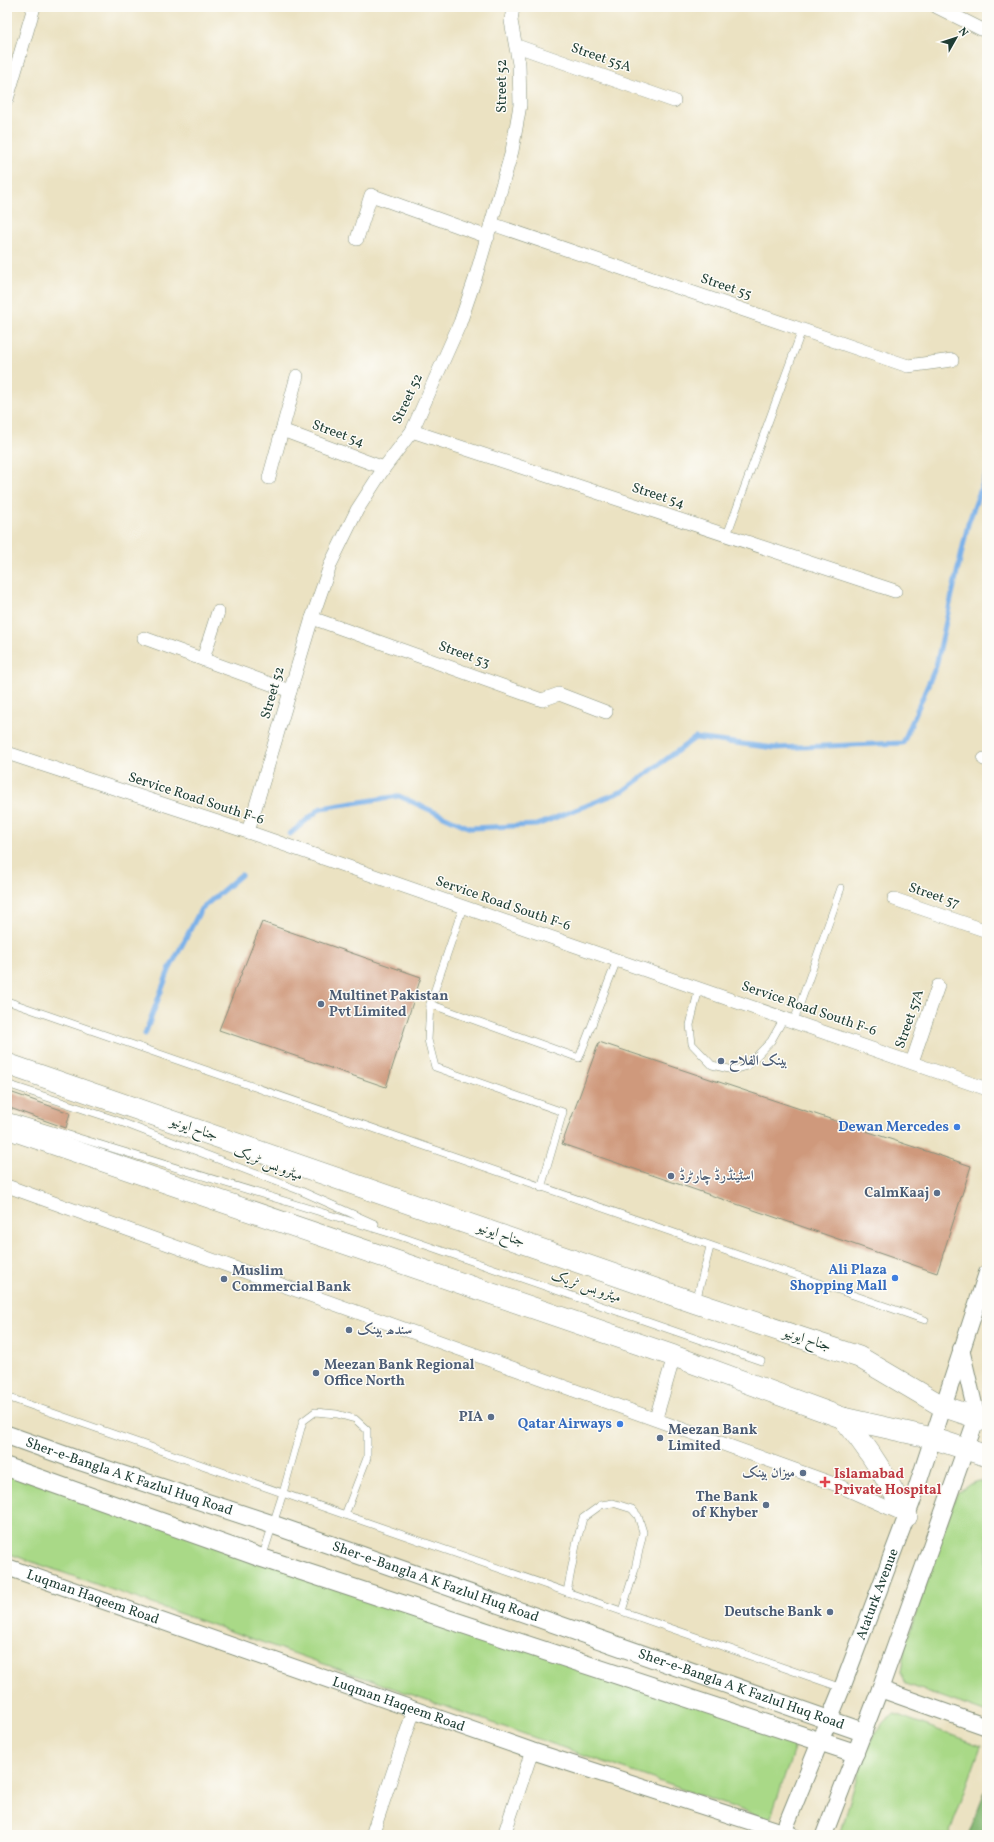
<svg xmlns="http://www.w3.org/2000/svg" width="994" height="1842" font-family="Vollkorn,Amiri,serif">
<style>
.green{fill:#a9d987;stroke:#648b5e}
.forest{fill:#86b974;stroke:#527b54}
.lines{fill:none;stroke-linecap:round;stroke-linejoin:round}
.stream{stroke:#7ab1e9;stroke-width:5}
.building{fill:#cf997b}
.service-casing{stroke:#85907b;stroke-width:8}
.minor-casing{stroke:#85907b;stroke-width:14}
.tertiary-casing{stroke:#85907b;stroke-width:18}
.secondary-casing{stroke:#85907b;stroke-width:20}
.primary-casing{stroke:#85907b;stroke-width:22}
.service{stroke:#fff;stroke-width:7}
.minor{stroke:#fff;stroke-width:13}
.tertiary{stroke:#fff;stroke-width:16}
.secondary{stroke:#fff;stroke-width:18}
.primary{stroke:#fff;stroke-width:21}
.service-dot{fill:#5c6f8a;stroke:#fdfcf7;stroke-width:1.5}
.shop-dot{fill:#3f7fe0;stroke:#fdfcf7;stroke-width:1.5}
.health-dot{fill:#e0444e;stroke:#fdfcf7;stroke-width:1.5}
.labels{text-anchor:middle;dominant-baseline:central;stroke-width:3;stroke-linejoin:round;paint-order:stroke}
.street-label{font-size:14px;fill:#1f3d34;stroke:#fdfcf7}
.service-label{font-size:14px;font-weight:bold;fill:#4e5e75;stroke:#fdfcf7;text-anchor:start}
.shop-label{font-size:14px;font-weight:bold;fill:#366cbe;stroke:#fdfcf7;text-anchor:end}
.health-label{font-size:14px;font-weight:bold;fill:#be3a42;stroke:#fdfcf7;text-anchor:start}
</style>
<rect width="100%" height="100%" fill="#fdfcf7"/>
<filter id="ink" filterUnits="userSpaceOnUse"><feTurbulence type="fractalNoise" baseFrequency=".025" numOctaves="2"/><feDisplacementMap in="SourceGraphic" scale="8" xChannelSelector="R" yChannelSelector="G"/><feConvolveMatrix kernelMatrix="1 2 1 2 8 2 1 2 1" color-interpolation-filters="sRGB"/></filter>
<filter id="wash" filterUnits="userSpaceOnUse"><feTurbulence type="fractalNoise" baseFrequency=".012" numOctaves="4" result="noise"/><feDisplacementMap in="SourceGraphic" scale="16" xChannelSelector="R" yChannelSelector="G"/><feGaussianBlur stdDeviation="0.9" result="paint"/><feColorMatrix in="noise" values="0 0 0 0 0 0 0 0 0 0 0 0 0 0 0 0 0 1.4 0 .05"/><feComposite in="paint" operator="in"/></filter>
<g filter="url(#wash)">
<rect width="100%" height="100%" fill="#ebe2c2"/>
<g class="green">
<path d="M7 1467 799 1734 770 1820 7 1553Z"/>
<path d="M978 1481 987 1482V1713L906 1684 901 1671 905 1646 956 1495 971 1484Z"/>
<path d="M895 1714 981 1746 949 1835H840C849 1808 867 1723 895 1714Z"/>
</g>
<path class="forest" d="M987 1787V1835H968Z"/>
<g class="lines">
<g class="stream">
<path d="M290 834 321 808 399 796 470 828 537 825 623 791 695 738 775 748 903 743 936 666 968 524 987 472"/>
<path d="M145 1034 169 970 201 909 241 875"/>
</g>
</g>
<g id="blocks">
<g class="building">
<path d="M262 922 421 977 386 1087 219 1030Z"/>
<path d="M599 1042 971 1166 937 1273 562 1144Z"/>
<path d="M7 1091 70 1113 66 1128 7 1107Z"/>
</g>
</g>
</g>
<g filter="url(#ink)">
<use href="#blocks" fill-opacity="0" stroke="#85907b" stroke-width="1"/>
<g class="lines">
<defs>
<g id="service">
<path d="M727 535 802 330"/>
<path d="M463 907 430 1004 428 1040 435 1067 563 1112 541 1188"/>
<path d="M699 988 690 1025 692 1044 712 1065 733 1070 747 1066 771 1041 784 1018"/>
<path d="M7 1001 925 1320"/>
<path d="M430 1004 579 1058 617 960"/>
<path d="M794 1021 841 888"/>
<path d="M7 1084 113 1119 301 1191 375 1224"/>
<path d="M7 1116 402 1237 761 1361"/>
<path d="M696 1301 710 1247"/>
<path d="M7 1397 842 1688"/>
<path d="M262 1558 283 1493 303 1421 315 1412 337 1414 355 1419 367 1430V1458L345 1515"/>
<path d="M567 1592 576 1545 583 1518 601 1505 613 1503 632 1509 638 1516 643 1532 635 1569 622 1611"/>
</g>
<g id="minor">
<path d="M937 7 987 32"/>
<path d="M517 46 674 101"/>
<path d="M7 99 34 7"/>
<path d="M492 224 908 366 952 360"/>
<path d="M357 239 371 195 488 237"/>
<path d="M282 430 384 468"/>
<path d="M412 431 895 591"/>
<path d="M269 478 297 376"/>
<path d="M312 618 542 700 559 694 606 712"/>
<path d="M144 638 290 691"/>
<path d="M203 659 218 612"/>
<path d="M7 753 248 832 987 1089"/>
<path d="M984 759 987 760"/>
<path d="M248 832 312 618 331 563 357 510 384 468 412 431 460 323 475 279 512 151 520 105 519 64 511 21 513 7"/>
<path d="M894 899 987 931"/>
<path d="M912 1062 938 986"/>
<path d="M7 1186 837 1485 907 1516"/>
<path d="M656 1418 674 1356"/>
<path d="M372 1835 414 1710"/>
<path d="M504 1835 532 1751"/>
</g>
<g id="tertiary">
<path id="s1" d="M7 1567 532 1751 792 1835"/>
<path d="M880 1689 987 1727"/>
<path id="s2" d="M782 1835 842 1688 912 1502 987 1273"/>
<path d="M824 1835 880 1689 977 1417 961 1349"/>
</g>
<g id="secondary">
<path id="s3" d="M7 1435 80 1461 274 1525 863 1732"/>
<path d="M7 1467 262 1558 855 1753"/>
</g>
<g id="primary">
<path d="M7 1064 696 1303 859 1357 942 1406 987 1421"/>
<path d="M7 1128 674 1356 843 1418 932 1438 987 1456"/>
<path d="M843 1418C869 1448 888 1481 907 1516"/>
</g>
</defs>
<use href="#service" class="service-casing"/>
<use href="#minor" class="minor-casing"/>
<use href="#tertiary" class="tertiary-casing"/>
<use href="#secondary" class="secondary-casing"/>
<use href="#primary" class="primary-casing"/>
<use href="#service" class="service"/>
<use href="#minor" class="minor"/>
<use href="#tertiary" class="tertiary"/>
<use href="#secondary" class="secondary"/>
<use href="#primary" class="primary"/>
</g>
</g>
<g class="service-dot">
<circle cx="321" cy="1004" r="4"/>
<circle cx="721" cy="1061" r="4"/>
<circle cx="671" cy="1176" r="4"/>
<circle cx="937" cy="1193" r="4"/>
<circle cx="224" cy="1279" r="4"/>
<circle cx="349" cy="1330" r="4"/>
<circle cx="316" cy="1373" r="4"/>
<circle cx="491" cy="1417" r="4"/>
<circle cx="660" cy="1438" r="4"/>
<circle cx="803" cy="1473" r="4"/>
<circle cx="766" cy="1505" r="4"/>
<circle cx="830" cy="1612" r="4"/>
</g>
<g class="shop-dot">
<circle cx="957" cy="1127" r="4"/>
<circle cx="895" cy="1278" r="4"/>
<circle cx="620" cy="1424" r="4"/>
</g>
<path class="health-dot" d="M823 1476h4v4h4v4h-4v4h-4v-4h-4v-4h4z"/>
<g class="labels">
<g class="street-label">
<text transform="translate(601 58) rotate(19)">Street 55A</text>
<text transform="translate(502 86) rotate(-90)">Street 52</text>
<text transform="translate(726 287) rotate(19)">Street 55</text>
<text transform="translate(408 399) rotate(-65)">Street 52</text>
<text transform="translate(338 434) rotate(20)">Street 54</text>
<text transform="translate(658 496) rotate(18)">Street 54</text>
<text transform="translate(464 655) rotate(20)">Street 53</text>
<text transform="translate(273 693) rotate(-74)">Street 52</text>
<text transform="translate(196 799) rotate(18)">Service Road South F-6</text>
<text transform="translate(934 896) rotate(19)">Street 57</text>
<text transform="translate(503 904) rotate(19)">Service Road South F-6</text>
<text transform="translate(809 1009) rotate(19)">Service Road South F-6</text>
<text transform="translate(910 1019) rotate(-71)">Street 57A</text>
<text transform="translate(194 1129) rotate(19)">جناح ایونیو</text>
<text transform="translate(268 1164) rotate(21)">میٹرو بس ٹریک</text>
<text transform="translate(501 1235) rotate(19)">جناح ایونیو</text>
<text transform="translate(586 1287) rotate(19)">میٹرو بس ٹریک</text>
<text transform="translate(807 1340) rotate(18)">جناح ایونیو</text>
<text stroke="none"><textPath href="#s3" startOffset="129">Sher-e-Bangla A K Fazlul Huq Road</textPath></text>
<text stroke="none"><textPath href="#s3" startOffset="453">Sher-e-Bangla A K Fazlul Huq Road</textPath></text>
<text stroke="none"><textPath href="#s2" startOffset="259">Ataturk Avenue</textPath></text>
<text stroke="none"><textPath href="#s1" startOffset="91">Luqman Haqeem Road</textPath></text>
<text stroke="none"><textPath href="#s3" startOffset="777">Sher-e-Bangla A K Fazlul Huq Road</textPath></text>
<text stroke="none"><textPath href="#s1" startOffset="415">Luqman Haqeem Road</textPath></text>
</g>
<g class="service-label">
<text x="329" y="996">Multinet Pakistan<tspan x="329" dy="16">Pvt Limited</tspan></text>
<text x="729" y="1061">بینک الفلاح</text>
<text x="679" y="1176">اسٹینڈرڈ چارٹرڈ</text>
<text x="929" y="1193" text-anchor="end">CalmKaaj</text>
<text x="232" y="1271">Muslim<tspan x="232" dy="16">Commercial Bank</tspan></text>
<text x="357" y="1330">سندھ بینک</text>
<text x="324" y="1365">Meezan Bank Regional<tspan x="324" dy="16">Office North</tspan></text>
<text x="483" y="1417" text-anchor="end">PIA</text>
<text x="668" y="1430">Meezan Bank<tspan x="668" dy="16">Limited</tspan></text>
<text x="795" y="1473" text-anchor="end">میزان بینک</text>
<text x="758" y="1497" text-anchor="end">The Bank<tspan x="758" dy="16">of Khyber</tspan></text>
<text x="822" y="1612" text-anchor="end">Deutsche Bank</text>
</g>
<g class="shop-label">
<text x="949" y="1127">Dewan Mercedes</text>
<text x="887" y="1270">Ali Plaza<tspan x="887" dy="16">Shopping Mall</tspan></text>
<text x="612" y="1424">Qatar Airways</text>
</g>
<g class="health-label">
<text x="834" y="1474">Islamabad<tspan x="834" dy="16">Private Hospital</tspan></text>
</g>
</g>
<rect width="994" height="1842" fill="none" stroke="#fdfcf7" stroke-width="24"/>
<g transform="translate(956 38) rotate(51)" stroke="#fdfcf7" stroke-width="3" paint-order="stroke">
<path d="M0-3L7 15L0 10L-7 15Z" fill="#1f3d34"/>
<text y="-6" font-size="11" font-weight="bold" text-anchor="middle" fill="#1f3d34">N</text>
</g>
</svg>
